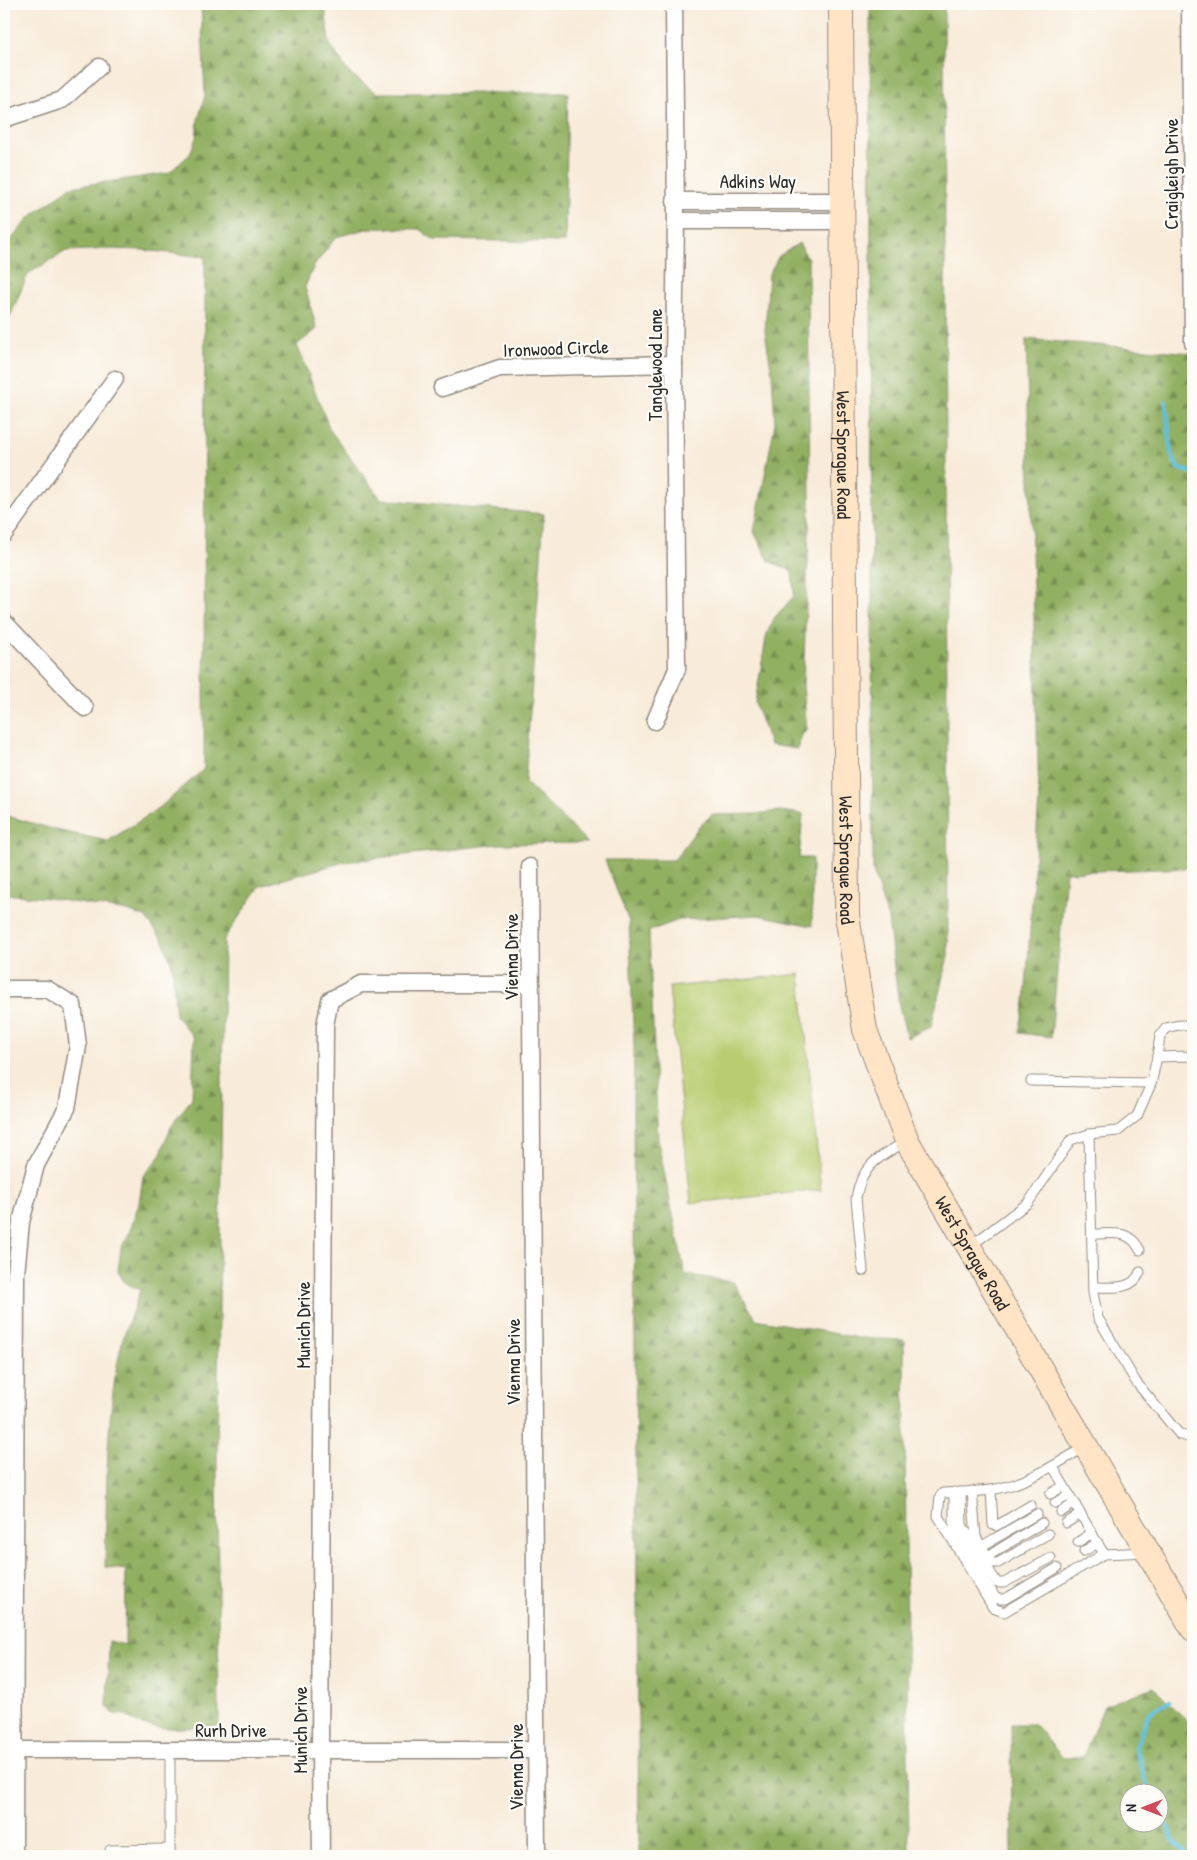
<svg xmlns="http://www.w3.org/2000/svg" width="1197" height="1860" font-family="'Patrick Hand',sans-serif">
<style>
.forest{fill:url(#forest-firs);stroke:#5e6e46;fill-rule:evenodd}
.garden{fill:#b8cc70;stroke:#727c4e}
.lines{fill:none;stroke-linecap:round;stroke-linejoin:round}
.stream{stroke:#5fc1dd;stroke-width:4.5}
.lane-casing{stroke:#928b82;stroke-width:11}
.street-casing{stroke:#928b82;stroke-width:19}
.secondary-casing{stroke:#928b82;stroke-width:26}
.lane{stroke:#fff;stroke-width:9}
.street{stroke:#fff;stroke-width:16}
.secondary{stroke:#ffe4c6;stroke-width:24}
.labels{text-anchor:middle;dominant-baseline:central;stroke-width:4.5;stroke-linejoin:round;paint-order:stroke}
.street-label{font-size:19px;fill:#2b2b2b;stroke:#fdfcf7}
</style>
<defs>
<pattern id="forest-firs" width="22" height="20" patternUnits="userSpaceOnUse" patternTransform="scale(1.25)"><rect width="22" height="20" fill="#92b062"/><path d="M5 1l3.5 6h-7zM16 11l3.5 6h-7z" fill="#778f51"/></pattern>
</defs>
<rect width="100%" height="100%" fill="#fdfcf7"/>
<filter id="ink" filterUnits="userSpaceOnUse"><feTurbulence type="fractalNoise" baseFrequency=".02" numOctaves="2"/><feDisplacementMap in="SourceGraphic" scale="10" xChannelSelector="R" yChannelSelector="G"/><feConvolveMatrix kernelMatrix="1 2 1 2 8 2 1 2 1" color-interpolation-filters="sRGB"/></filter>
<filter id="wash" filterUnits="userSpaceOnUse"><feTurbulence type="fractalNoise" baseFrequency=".0096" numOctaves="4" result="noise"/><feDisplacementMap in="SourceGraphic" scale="20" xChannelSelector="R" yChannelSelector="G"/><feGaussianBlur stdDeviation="1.12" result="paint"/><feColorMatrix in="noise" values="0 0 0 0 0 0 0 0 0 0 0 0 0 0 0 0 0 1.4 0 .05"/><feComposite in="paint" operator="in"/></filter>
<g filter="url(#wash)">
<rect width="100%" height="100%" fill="#f8ebd9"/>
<g class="forest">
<path d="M201 4H325L329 43 349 73 377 93H568L565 242 434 240 419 229 370 228 336 237 314 266 305 287 317 329 297 345 330 430 381 499 544 514 525 782 588 843 499 844 344 862 260 886 224 939 217 1463 219 1726C195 1727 167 1731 143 1725 131 1722 129 1713 114 1714L107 1706 109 1641 125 1645 126 1570 105 1567C107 1497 105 1420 120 1351 124 1330 134 1310 140 1290L124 1282 118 1271 121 1248 128 1236 139 1203 143 1176 159 1158 171 1127 192 1098 194 1038 176 1016 172 965 162 939 145 917 127 911 48 898 4 894V815L60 831 108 841 158 809 204 769 205 257 143 250 113 249 66 251 28 274 4 331V248L30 217 71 187 169 173 190 154 196 138 198 120 205 96Z"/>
<path d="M870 4H944L948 956 931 1027 907 1038 899 1006 888 919 873 871Z"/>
<path d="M799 243 808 259 810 504 803 685 807 730 802 735 797 749 770 745 755 703 762 662 767 633 775 617 794 596 792 571 769 561 754 532 775 423 772 374 765 331 769 274 779 256Z"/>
<path d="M1026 339 1193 353V868L1066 872 1051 1037 1019 1033 1025 1002 1039 799Z"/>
<path d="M780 811 803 814 799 858H812V926L758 915 679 920 649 931 658 1142 685 1274 733 1282 756 1319 858 1338 904 1340 909 1856H639L633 1101 634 1048 629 922 605 860H674L698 828 711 815 754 814Z"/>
<path d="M1154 1687 1193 1727V1856H1012L1011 1724H1034L1063 1758 1083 1757 1104 1706ZM1130 1792H1160V1822H1130Z"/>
</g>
<path class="garden" d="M800 974 821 1190 691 1203 669 987Z"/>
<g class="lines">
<g class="stream">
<path d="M1166 402 1171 454 1178 468 1193 473"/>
<path d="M1151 1792 1146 1784 1136 1746 1149 1713 1169 1701"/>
<path d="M1160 1811 1174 1841 1185 1853 1181 1856"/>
</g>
</g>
</g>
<g filter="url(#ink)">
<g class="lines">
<defs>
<g id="lane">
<path d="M1157 1057 1160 1036 1166 1028C1175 1026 1185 1022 1193 1029"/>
<path d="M1031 1081 1151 1083"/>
<path d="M1089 1134 1093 1293 1098 1318 1136 1382 1180 1435 1193 1438"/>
<path d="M1093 1234C1114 1234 1129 1229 1140 1250"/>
<path d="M969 1247 1028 1203 1071 1140 1089 1134 1118 1131 1137 1116 1151 1084 1157 1057 1193 1056"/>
<path d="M863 1271 856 1198C862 1164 879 1157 907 1141"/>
<path d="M1093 1287C1111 1287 1133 1291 1140 1272"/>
<path d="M1086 1446C1057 1464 1025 1485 990 1490 975 1492 959 1492 943 1493L940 1496 938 1516 993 1608 1004 1612 1104 1554 1147 1552"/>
<path d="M1053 1467 1104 1554"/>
<path d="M991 1490 993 1525 996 1526 1031 1505"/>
<path d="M972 1491 976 1537 992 1563H998L1048 1534"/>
<path d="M954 1492V1526L996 1599H1005L1057 1568"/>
<path d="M961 1492 962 1525 997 1583H1004L1051 1558"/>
<path d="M1050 1494 1064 1486"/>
<path d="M1055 1503 1070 1495"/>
<path d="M1061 1512 1075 1503"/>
<path d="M1066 1523 1081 1514"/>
<path d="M1078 1542 1092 1533"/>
<path d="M982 1546 1037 1514"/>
<path d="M1084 1551 1098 1543"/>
<path d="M988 1556 1042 1523"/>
<path d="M170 1750V1856"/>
<path d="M110 1856V1850L170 1849"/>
</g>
<g id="street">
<path d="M1190 4 1193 343"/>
<path d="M4 119 62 100 99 67"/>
<path d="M675 201H841"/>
<path d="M676 221H842"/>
<path d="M442 388 500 368 674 364"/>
<path d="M4 534 115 379"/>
<path d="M4 622 85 708"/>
<path d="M655 721 677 669 674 364 676 221 674 4"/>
<path d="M530 867 537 1856"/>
<path d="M4 989H47L73 1005 78 1046 67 1108 36 1165 21 1222 16 1274 14 1856"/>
<path d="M16 1750H536"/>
<path d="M321 1856 320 1750 325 1025 330 1000 361 984H531"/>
</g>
<g id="secondary">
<path id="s1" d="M841 4 847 915 865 1030 907 1141 1193 1629"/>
</g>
</defs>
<use href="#lane" class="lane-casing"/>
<use href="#street" class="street-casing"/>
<use href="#secondary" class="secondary-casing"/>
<use href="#lane" class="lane"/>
<use href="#street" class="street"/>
<use href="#secondary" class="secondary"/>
</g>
</g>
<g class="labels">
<g class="street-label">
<text transform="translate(1171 174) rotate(-90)">Craigleigh Drive</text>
<text x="758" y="181">Adkins Way</text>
<text transform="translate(556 348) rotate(-2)">Ironwood Circle</text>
<text transform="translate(655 365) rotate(-90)">Tanglewood Lane</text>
<text stroke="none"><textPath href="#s1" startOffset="451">West Sprague Road</textPath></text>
<text stroke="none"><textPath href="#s1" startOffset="856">West Sprague Road</textPath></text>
<text transform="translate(511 957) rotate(-90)">Vienna Drive</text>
<text stroke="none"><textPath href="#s1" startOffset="1276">West Sprague Road</textPath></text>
<text transform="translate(303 1325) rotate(-90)">Munich Drive</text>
<text transform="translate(513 1362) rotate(-90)">Vienna Drive</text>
<text x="231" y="1730">Rurh Drive</text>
<text transform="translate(300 1730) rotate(-90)">Munich Drive</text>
<text transform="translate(516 1767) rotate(-90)">Vienna Drive</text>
</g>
</g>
<rect width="1197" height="1860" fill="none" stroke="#fdfcf7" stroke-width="20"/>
<g transform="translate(1144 1808) rotate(270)"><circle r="24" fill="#fdfcf7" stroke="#a9a8a5"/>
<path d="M0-4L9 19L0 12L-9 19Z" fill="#d1495b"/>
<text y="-8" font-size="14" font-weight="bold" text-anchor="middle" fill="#2b2b2b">N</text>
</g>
</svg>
